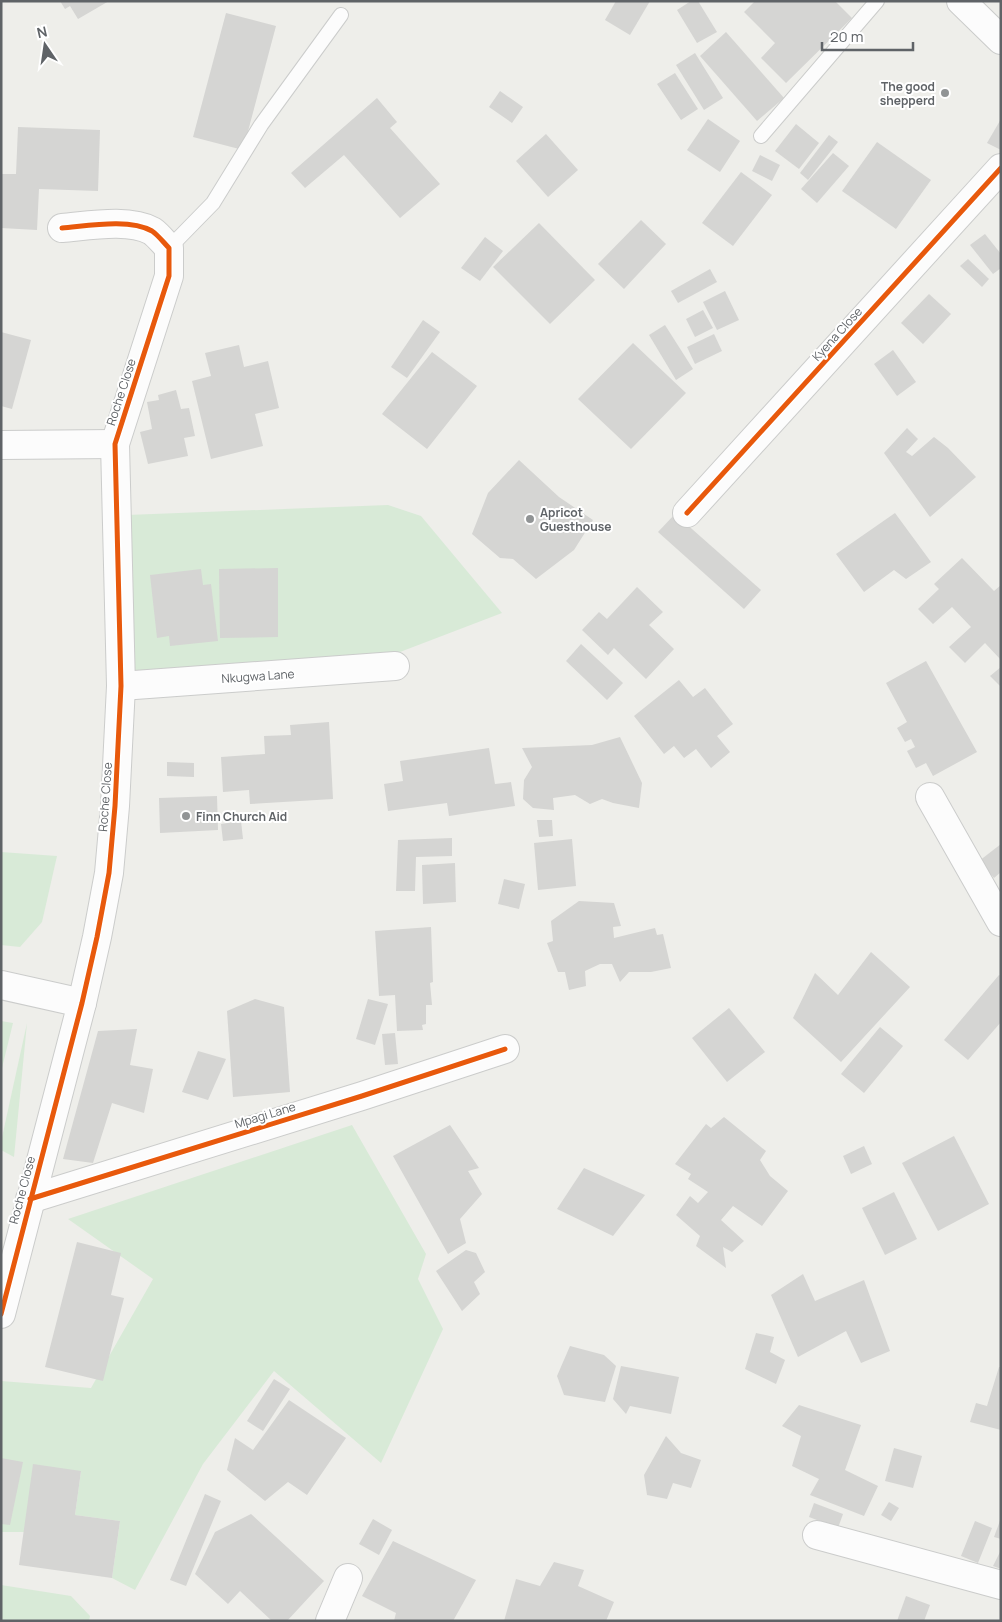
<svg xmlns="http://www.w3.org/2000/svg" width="1002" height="1622" font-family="Manrope,sans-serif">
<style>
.green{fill:#d8ead7}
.building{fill:#d5d5d3}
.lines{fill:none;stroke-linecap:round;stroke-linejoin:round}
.lane-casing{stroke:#cbcccb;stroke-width:16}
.street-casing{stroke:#cbcccb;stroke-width:30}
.lane{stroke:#fcfcfc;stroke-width:14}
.street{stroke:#fcfcfc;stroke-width:28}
.cycleway-casing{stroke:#fff;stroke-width:8}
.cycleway{stroke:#e8590c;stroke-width:5}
.poi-dot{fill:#919495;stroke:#fff;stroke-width:2}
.labels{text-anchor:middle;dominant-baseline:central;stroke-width:4;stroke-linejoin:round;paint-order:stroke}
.poi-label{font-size:12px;font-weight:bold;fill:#5f6367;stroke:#fff;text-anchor:start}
.street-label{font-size:12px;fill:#5f6367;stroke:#fff}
</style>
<rect width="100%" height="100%" fill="#eeeeea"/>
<g class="green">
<path d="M388 505 421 516 502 613 400 652 132 674 127 515Z"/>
<path d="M1 852 57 856 42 922 20 947 1 945Z"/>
<path d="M1 1021 13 1023 1 1072Z"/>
<path d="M27 1023 14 1157 1 1150V1142Z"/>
<path d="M352 1125 426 1254 418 1279 443 1329 381 1463 274 1371 203 1464 135 1590 112 1578 120 1521 75 1515 81 1471 24 1532H1V1381L91 1388 153 1279 68 1219Z"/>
<path d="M1 1585 71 1596 90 1616 89 1621H1Z"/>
</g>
<g class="building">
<path d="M60 1H109L78 19 70 6 65 9Z"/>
<path d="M616 1H650L630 35 605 20Z"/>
<path d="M691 1H698L717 32 697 43 677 10Z"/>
<path d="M755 1H835L852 18 786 83 761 58 775 43 744 12Z"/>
<path d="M226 13 276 26 243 150 193 137Z"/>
<path d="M726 32 784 98 757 121 700 56Z"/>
<path d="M695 53 723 98 704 110 676 65Z"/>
<path d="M675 73 698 109 681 120 657 84Z"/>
<path d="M500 91 523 107 512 123 489 107Z"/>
<path d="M377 98 397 122 390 128 440 184 400 218 344 155 305 188 291 173Z"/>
<path d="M708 119 740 141 720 172 687 150Z"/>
<path d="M1001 119V150L987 143Z"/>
<path d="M796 124 819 143 799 169 775 151Z"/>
<path d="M18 127 100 130 98 191 39 189 37 230 1 228V174H16Z"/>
<path d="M546 134 578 170 548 197 516 161Z"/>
<path d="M829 135 838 142 808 180 800 173Z"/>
<path d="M877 142 931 180 896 229 842 191Z"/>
<path d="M833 153 849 166 817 203 801 189Z"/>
<path d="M760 155 780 165 772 181 752 171Z"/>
<path d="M741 172 772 195 733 246 702 223Z"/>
<path d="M641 220 666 244 624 289 598 264Z"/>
<path d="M539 223 595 280 550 324 493 267Z"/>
<path d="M985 234 1001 254V268L993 274 970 245Z"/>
<path d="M485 237 503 251 480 281 461 268Z"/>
<path d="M968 259 989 279 982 287 960 266Z"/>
<path d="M710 269 717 282 678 303 671 291Z"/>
<path d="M725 291 739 320 717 330 703 302Z"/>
<path d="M929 294 951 314 923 344 901 323Z"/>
<path d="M703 310 713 328 695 337 686 319Z"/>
<path d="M423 320 440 332 407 378 391 367Z"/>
<path d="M665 325 693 369 676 380 649 335Z"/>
<path d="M1 332 31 340 12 409 1 406Z"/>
<path d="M714 334 722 351 695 364 687 347Z"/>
<path d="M633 343 686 393 631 449 578 399Z"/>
<path d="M239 345 244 367 268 361 279 408 255 414 263 446 211 459 192 381 211 376 205 353Z"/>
<path d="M893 350 916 382 897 396 874 364Z"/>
<path d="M432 352 477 386 427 449 382 414Z"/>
<path d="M176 390 181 409 189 408 195 436 184 438 188 456 148 464 140 432 152 429 147 402 159 400 158 395Z"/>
<path d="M907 428 918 439 906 452 912 456 934 437 948 448 976 477 930 517 884 453Z"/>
<path d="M519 460 559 497 593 520 574 550 536 579 513 559 500 558 472 534 488 493Z"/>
<path d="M895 513 931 562 906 579 894 570 864 592 836 554Z"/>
<path d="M675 514 761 590 744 609 658 532Z"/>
<path d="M962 558 994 591 1001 585V660L985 643 965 663 949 647 971 627 952 607 933 624 918 609 939 589 934 584Z"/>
<path d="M278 568V637L220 638 219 569Z"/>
<path d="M201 569 203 585 211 584 218 641 170 646 169 636 157 638 150 575Z"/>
<path d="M637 587 663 612 649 625 674 649 646 679 614 648 608 655 582 630 599 612 607 619Z"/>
<path d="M581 644 623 683 607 700 566 661Z"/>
<path d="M926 661 977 752 933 776 926 763 916 768 907 751 915 747 911 739 905 742 897 728 907 722 886 683Z"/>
<path d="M1001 667V687L990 676Z"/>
<path d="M679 680 693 697 705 688 733 724 717 736 730 752 711 768 696 749 684 758 674 746 664 754 634 716Z"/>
<path d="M329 722 333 799 250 804 249 790 223 792 221 757 265 754 264 736 291 735 290 725Z"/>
<path d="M620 737 642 783 639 808 613 803 602 799 590 804 575 795 553 798 554 810 533 808 523 799 524 780 532 767 522 748 592 745Z"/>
<path d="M489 748 495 784 511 782 515 806 449 816 447 803 388 811 384 784 403 781 400 761Z"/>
<path d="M167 762 194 763V777L167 776Z"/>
<path d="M217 796 218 830 160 833 159 798Z"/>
<path d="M537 820H552L553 836 539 837Z"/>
<path d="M241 821 243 839 223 841 221 824Z"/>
<path d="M452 838V856L416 857 415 891H396L398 840Z"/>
<path d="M572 839 576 886 538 890 534 843Z"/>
<path d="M1001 844V872L994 878 979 861Z"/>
<path d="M455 863 456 902 423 904 422 865Z"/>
<path d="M504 879 525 884 519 909 498 904Z"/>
<path d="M579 901 614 903 621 926 613 927 614 938 655 928 657 935 663 934 671 968 651 972H629L620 982 612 964H600L585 971 586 986 569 990 565 972H558L547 943 553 941 551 921Z"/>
<path d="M431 927 433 982 430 983 432 1005H426V1024L422 1025 423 1030 397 1031 395 995 379 996 375 931Z"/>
<path d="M871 952 910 987 841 1062 793 1018 815 973 838 995Z"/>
<path d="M999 975 1001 976V1022L968 1060 944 1040Z"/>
<path d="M255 999 284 1007 290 1092 233 1097 227 1011Z"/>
<path d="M368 999 388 1004 375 1045 356 1039Z"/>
<path d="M729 1008 765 1052 727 1082 692 1038Z"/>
<path d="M880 1027 903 1046 864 1093 841 1074Z"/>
<path d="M137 1029 130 1065 153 1069 144 1113 112 1103 93 1163 63 1159 98 1031Z"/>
<path d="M395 1033 398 1064 385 1065 382 1034Z"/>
<path d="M198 1051 226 1059 208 1100 182 1092Z"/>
<path d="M724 1117 766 1151 760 1160 770 1176 788 1191 762 1226 733 1206 721 1220 744 1241 732 1252 723 1247 726 1268 696 1246 700 1236 676 1215 690 1196 698 1203 708 1192 688 1179 691 1174 675 1164 706 1124 711 1128Z"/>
<path d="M450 1125 479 1168 468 1171 482 1194 460 1219 466 1243 448 1254 393 1156Z"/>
<path d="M954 1136 989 1204 938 1231 902 1163Z"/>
<path d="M864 1146 872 1164 851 1174 843 1156Z"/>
<path d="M584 1168 645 1195 613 1236 557 1209Z"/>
<path d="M894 1192 917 1239 885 1255 862 1208Z"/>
<path d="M77 1242 121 1253 111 1295 124 1298 103 1381 45 1367Z"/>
<path d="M466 1250 476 1253 485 1272 474 1282 480 1294 462 1311 436 1271Z"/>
<path d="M803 1274 815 1301 864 1280 890 1351 861 1363 846 1331 798 1357 771 1295Z"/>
<path d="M756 1333 774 1337 770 1352 785 1360 776 1384 745 1369Z"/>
<path d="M570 1346 604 1355 616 1366 605 1402 564 1395 557 1376Z"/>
<path d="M621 1366 679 1377 671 1414 630 1406 626 1414 613 1399Z"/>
<path d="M999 1367H1001V1430L970 1422 976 1403 987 1406Z"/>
<path d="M274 1379 290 1389 263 1431 247 1421Z"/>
<path d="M289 1400 346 1438 307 1495 288 1482 265 1501 227 1470 235 1438 253 1450Z"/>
<path d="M799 1405 861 1425 845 1470 878 1486 864 1516 810 1495 819 1479 792 1466 801 1436 782 1426Z"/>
<path d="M666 1436 681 1453 701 1460 691 1488 673 1483 667 1499 647 1495 644 1475Z"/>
<path d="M894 1448 922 1456 913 1488 885 1481Z"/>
<path d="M1 1458 23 1462 10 1525 1 1524Z"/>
<path d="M33 1464 81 1471 75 1515 120 1521 112 1578 19 1565Z"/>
<path d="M205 1494 221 1501 186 1586 170 1580Z"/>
<path d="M889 1502 899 1508 891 1521 881 1515Z"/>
<path d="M814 1503 843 1514 838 1528 809 1517Z"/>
<path d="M251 1514 324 1581 287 1621H272L240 1591 228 1604 195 1574 215 1532Z"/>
<path d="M1001 1518V1539L994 1537Z"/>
<path d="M373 1519 392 1530 379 1555 359 1544Z"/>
<path d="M975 1521 992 1528 978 1563 961 1556Z"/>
<path d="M393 1541 476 1580 453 1621H394L396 1613 362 1596Z"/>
<path d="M1001 1550V1569L993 1566Z"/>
<path d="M554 1562 584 1570 578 1586 614 1602 606 1621H504L516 1579 540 1586Z"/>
<path d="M906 1596 930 1605 924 1621H897Z"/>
</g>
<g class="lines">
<defs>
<g id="lane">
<path d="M761 136 877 1"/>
<path d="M169 248 213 203 261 125 341 15"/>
</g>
<g id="street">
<path d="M961 1 1001 40"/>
<path d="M1 445 115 444"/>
<path d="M687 513 1001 168"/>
<path d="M121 686 395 666"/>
<path d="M930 797 1001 922"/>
<path d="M1 985 82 1003"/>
<path d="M30 1199 362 1096 505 1049"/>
<path d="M1 1314 82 1003 97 937 109 873 115 806 121 686 115 444 169 276V248C164 243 158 235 152 231 129 218 87 226 62 228"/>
<path d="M817 1535 1001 1585"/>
<path d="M330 1621 348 1578"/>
</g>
</defs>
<use href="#lane" class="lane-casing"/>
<use href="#street" class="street-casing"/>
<use href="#lane" class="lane"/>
<use href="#street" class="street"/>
<defs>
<g id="cycleway">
<path d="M687 513 1001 168"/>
<path d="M30 1199 362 1096 505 1049"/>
<path d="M1 1314 82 1003 97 937 109 873 115 806 121 686 115 444 169 276V248C164 243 158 235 152 231 129 218 87 226 62 228"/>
</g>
</defs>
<use href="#cycleway" class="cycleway-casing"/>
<use href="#cycleway" class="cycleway"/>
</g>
<g class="poi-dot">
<circle cx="945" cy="93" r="5"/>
<circle cx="530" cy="519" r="5"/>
<circle cx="186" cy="816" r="5"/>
</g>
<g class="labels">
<g class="poi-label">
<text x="935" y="86" text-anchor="end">The good<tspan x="935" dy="14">shepperd</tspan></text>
<text x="540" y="512">Apricot<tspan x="540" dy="14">Guesthouse</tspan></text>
<text x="196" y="816">Finn Church Aid</text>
</g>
<g class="street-label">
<text transform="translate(837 334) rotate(-48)">Kyena Close</text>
<text transform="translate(121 392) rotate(-72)">Roche Close</text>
<text transform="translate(258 676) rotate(-4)">Nkugwa Lane</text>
<text transform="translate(105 797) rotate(-86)">Roche Close</text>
<text transform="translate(265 1115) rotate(-17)">Mpagi Lane</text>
<text transform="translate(22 1190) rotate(-75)">Roche Close</text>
</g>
</g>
<rect width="1002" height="1622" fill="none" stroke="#5f6367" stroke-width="5"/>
<g transform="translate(45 45) rotate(347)" stroke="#ffffff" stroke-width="4" paint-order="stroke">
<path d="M0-4L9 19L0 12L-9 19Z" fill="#5f6367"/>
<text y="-8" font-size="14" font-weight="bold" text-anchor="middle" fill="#5f6367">N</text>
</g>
<path d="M822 42v8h91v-8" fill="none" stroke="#5f6367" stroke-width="2.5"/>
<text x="830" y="42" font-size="15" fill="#5f6367" stroke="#ffffff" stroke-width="4" paint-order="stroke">20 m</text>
</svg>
